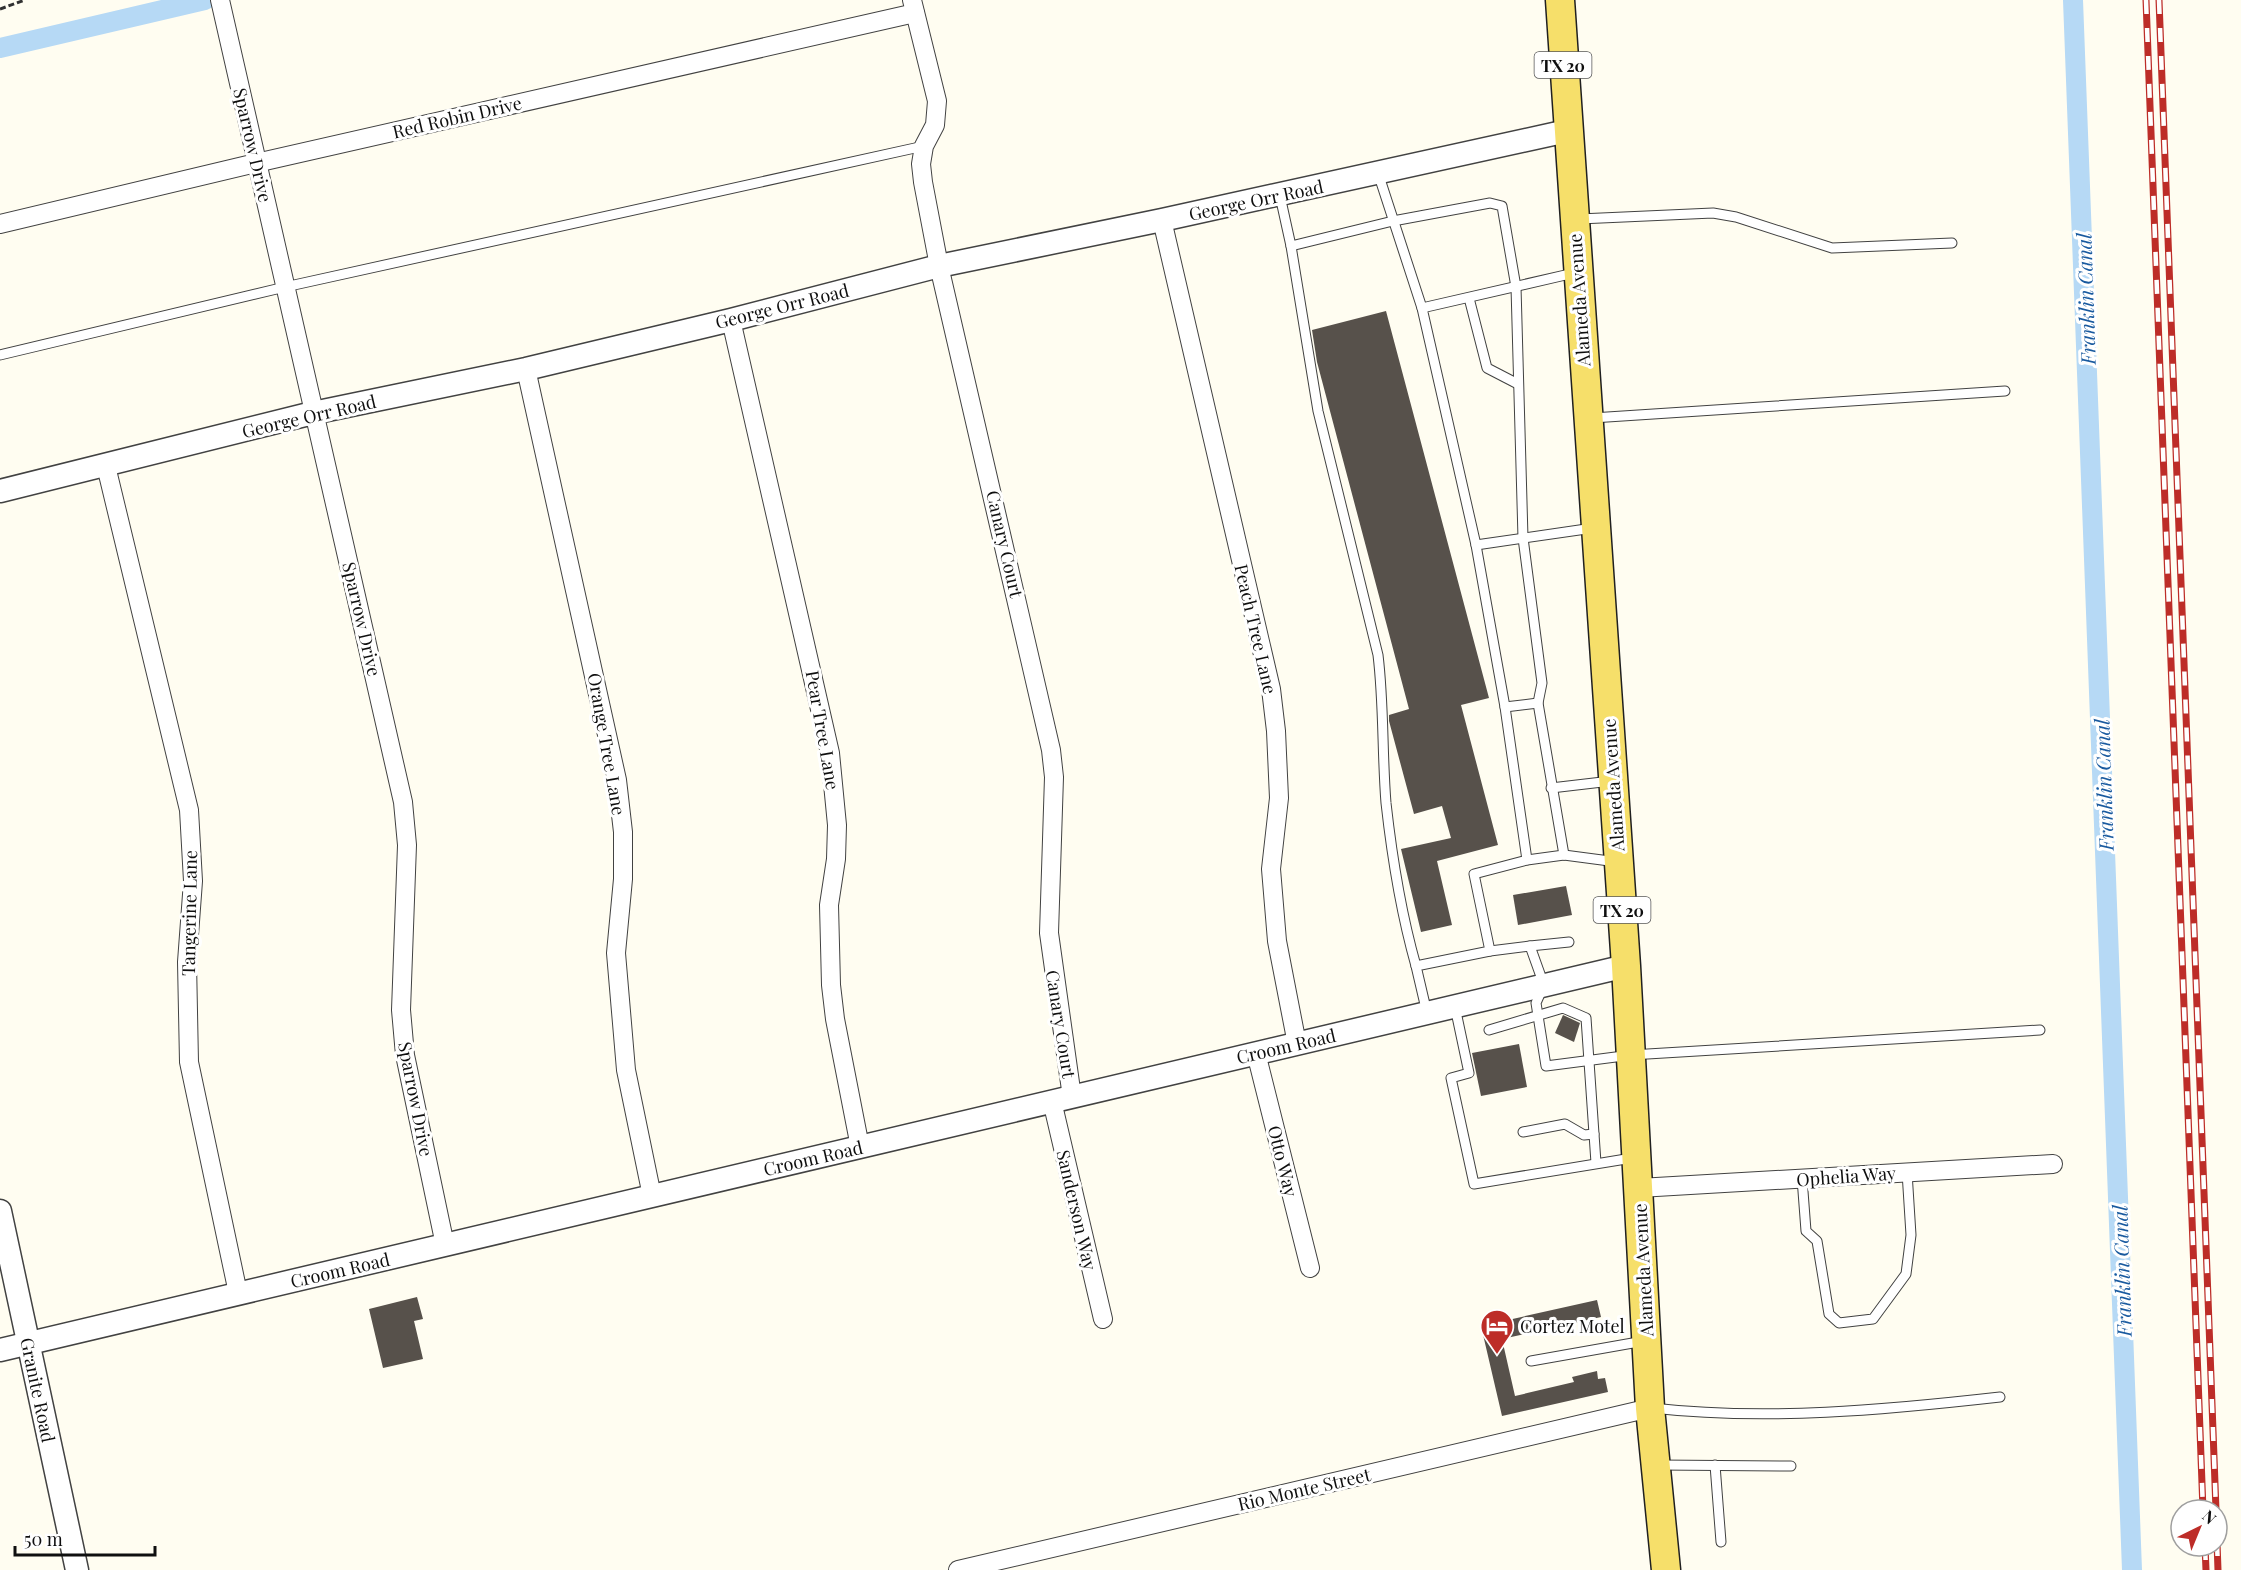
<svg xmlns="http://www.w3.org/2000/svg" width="2241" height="1570" font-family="'Playfair Display',serif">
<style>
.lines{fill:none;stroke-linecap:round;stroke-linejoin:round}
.canal{stroke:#b6d9f5;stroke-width:20}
.building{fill:#57514b}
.service-casing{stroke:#424242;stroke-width:11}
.minor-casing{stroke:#424242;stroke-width:20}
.tertiary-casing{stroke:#424242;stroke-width:25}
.primary-casing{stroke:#202020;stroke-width:31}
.path{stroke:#313131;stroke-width:3;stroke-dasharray:6 3;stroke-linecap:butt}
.service{stroke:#fff;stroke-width:9}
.minor{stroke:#fff;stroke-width:18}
.tertiary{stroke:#fff;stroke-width:22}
.primary{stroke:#f6df6a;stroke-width:28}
.rail-casing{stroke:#bd2d28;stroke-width:7}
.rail{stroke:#fff;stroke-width:4.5;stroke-dasharray:14;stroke-linecap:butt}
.labels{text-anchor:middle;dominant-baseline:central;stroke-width:6;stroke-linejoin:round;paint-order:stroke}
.shield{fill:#fff;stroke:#575757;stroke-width:1.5}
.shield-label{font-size:16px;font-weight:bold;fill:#0f0f0f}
.street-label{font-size:18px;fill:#0f0f0f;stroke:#fff}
.poi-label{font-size:18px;fill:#0f0f0f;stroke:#fff;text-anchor:start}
.water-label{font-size:20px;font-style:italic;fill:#195a9f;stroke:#fff}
</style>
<rect width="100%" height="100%" fill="#fffdf1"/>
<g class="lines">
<g class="canal">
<path d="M2073 0 2132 1570"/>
<path d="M0 48 205 0"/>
</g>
</g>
<g class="building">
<path d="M1386 311 1489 698 1461 705 1498 845 1437 861 1452 925 1421 932 1401 849 1451 838 1442 806 1414 814 1389 721V715L1409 709 1317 362 1312 330Z"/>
<path d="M1566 886 1572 915 1518 925 1513 895Z"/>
<path d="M1563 1015 1580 1023 1574 1042 1555 1033Z"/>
<path d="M1519 1044 1527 1087 1481 1096 1472 1053Z"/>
<path d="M417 1297 423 1319 414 1321 423 1359 383 1368 369 1309Z"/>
<path d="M1597 1300 1601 1317 1502 1339 1515 1396 1574 1382 1572 1377 1597 1371 1598 1379 1605 1378 1608 1392 1502 1416 1481 1326Z"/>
</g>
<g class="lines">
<defs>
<g id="service">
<path d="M1378 173 1422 308"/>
<path d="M1280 196 1291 246 1393 221 1490 203 1502 206 1516 287 1523 538 1542 683 1538 703 1564 855"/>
<path d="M1579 219 1713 213 1736 217 1832 248 1952 243"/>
<path d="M1291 246 1318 411 1378 655C1384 704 1382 753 1386 803 1392 857 1401 913 1416 966"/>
<path d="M1574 273 1422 308 1476 545 1593 528"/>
<path d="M1469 298 1487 368 1516 383"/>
<path d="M0 355 285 287 924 146"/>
<path d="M1592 418 2005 391"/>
<path d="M1505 707 1538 703"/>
<path d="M1551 788 1611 781"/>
<path d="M1527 860 1564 855 1617 862"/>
<path d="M1530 946 1569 942"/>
<path d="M1490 951 1530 946 1544 985 1536 1003 1546 1066 1631 1055 2040 1030"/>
<path d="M1455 1007 1469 1073 1451 1078 1474 1184 1632 1158"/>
<path d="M1427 1013 1416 966 1490 951 1474 874 1527 860 1505 707 1476 545"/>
<path d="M1489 1030 1563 1008 1586 1018 1596 1163"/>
<path d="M1523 1132 1565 1124 1584 1135 1594 1134"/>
<path d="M1802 1178 1806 1231 1817 1241 1829 1314 1839 1323 1873 1319 1906 1274 1911 1235 1907 1172"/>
<path d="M1531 1361 1644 1341"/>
<path d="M1652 1408C1767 1421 1885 1410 2000 1397"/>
<path d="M1658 1465 1791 1466"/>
<path d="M1715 1465 1721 1542"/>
</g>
<g id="minor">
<path d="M220 0 403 802 407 845 401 1010 405 1055 445 1245"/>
<path d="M912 0 937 101 935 125 924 146 921 164 923 182 939 266 1051 750 1054 777 1049 933 1072 1097"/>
<path d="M1162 220 1271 689 1276 731 1279 798 1271 869 1277 941 1297 1044"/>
<path d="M0 224 256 163 915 13"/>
<path d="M731 320 830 753 837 825 836 859 829 905 831 985 835 1019 860 1147"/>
<path d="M526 369 617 780 623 832V879L616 953 626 1070 652 1196"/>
<path d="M106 466 189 810 193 881 187 962 189 1062 238 1293"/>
<path d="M1256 1053 1310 1268"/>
<path d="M1052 1101 1103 1319"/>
<path d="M1639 1188 2053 1164"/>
<path d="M958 1570 1650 1408"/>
</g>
<g id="tertiary">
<path d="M0 491 313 413 526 369 731 320 939 266 1162 220 1567 131"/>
<path d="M0 1211 77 1570"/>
<path d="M0 1350 1626 966"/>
</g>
<path id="primary" d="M1560 0 1626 966 1650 1408 1666 1570"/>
</defs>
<use href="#service" class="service-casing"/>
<use href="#minor" class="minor-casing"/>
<use href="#tertiary" class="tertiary-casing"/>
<use href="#primary" class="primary-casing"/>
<path class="path" d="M0 9 25 0"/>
<use href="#service" class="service"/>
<use href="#minor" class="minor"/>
<use href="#tertiary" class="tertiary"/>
<use href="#primary" class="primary"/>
<defs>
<g id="rail">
<path d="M2146 0 2203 1510"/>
<path d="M2159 0 2216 1510"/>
<path d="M2217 1542 2218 1570"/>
<path d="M2205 1546 2206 1570"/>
</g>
</defs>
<use href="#rail" class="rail-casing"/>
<use href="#rail" class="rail"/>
</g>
<defs>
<symbol id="hotel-pin" viewBox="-11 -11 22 30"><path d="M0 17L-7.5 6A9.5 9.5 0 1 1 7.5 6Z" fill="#bd2d28" stroke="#fff"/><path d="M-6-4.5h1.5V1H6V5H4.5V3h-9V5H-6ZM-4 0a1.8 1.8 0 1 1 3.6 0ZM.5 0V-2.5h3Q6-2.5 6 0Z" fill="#fff"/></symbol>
</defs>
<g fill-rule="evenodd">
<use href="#hotel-pin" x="1478" y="1307" width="38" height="52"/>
</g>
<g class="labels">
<g class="shield">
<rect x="1534.5" y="52" width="57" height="26" rx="4.5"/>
<rect x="1593.5" y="897" width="57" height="26" rx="4.5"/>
</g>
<g class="shield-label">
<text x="1563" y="65">TX 20</text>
<text x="1622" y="910">TX 20</text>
</g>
<g class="street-label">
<text transform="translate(457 117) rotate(-13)">Red Robin Drive</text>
<text transform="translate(253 145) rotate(77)">Sparrow Drive</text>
<text transform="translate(1256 200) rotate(-12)">George Orr Road</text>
<text transform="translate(1579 300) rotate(-94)">Alameda Avenue</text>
<text transform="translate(782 306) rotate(-14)">George Orr Road</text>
<text transform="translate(309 416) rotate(-13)">George Orr Road</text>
<text transform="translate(1005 544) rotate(77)">Canary Court</text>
<text transform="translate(362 619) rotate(77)">Sparrow Drive</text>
<text transform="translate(1256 629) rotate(77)">Peach Tree Lane</text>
<text transform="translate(823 730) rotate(80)">Pear Tree Lane</text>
<text transform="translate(607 744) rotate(80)">Orange Tree Lane</text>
<text transform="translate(1613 785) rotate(-94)">Alameda Avenue</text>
<text transform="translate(189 913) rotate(-89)">Tangerine Lane</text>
<text transform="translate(1061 1024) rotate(81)">Canary Court</text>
<text transform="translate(1286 1046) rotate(-13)">Croom Road</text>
<text transform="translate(416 1099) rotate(79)">Sparrow Drive</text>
<text transform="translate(813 1158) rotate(-13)">Croom Road</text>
<text transform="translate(1283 1161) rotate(76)">Otto Way</text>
<text transform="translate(1846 1176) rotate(-4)">Ophelia Way</text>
<text transform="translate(1077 1210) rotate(77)">Sanderson Way</text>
<text transform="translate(340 1270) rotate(-13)">Croom Road</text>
<text transform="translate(1643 1270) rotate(-93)">Alameda Avenue</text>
<text transform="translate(38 1390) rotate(78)">Granite Road</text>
<text transform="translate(1304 1489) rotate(-13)">Rio Monte Street</text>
</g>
<g class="poi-label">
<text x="1520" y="1326">Cortez Motel</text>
</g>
<g class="water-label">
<text transform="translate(2085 299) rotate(-92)">Franklin Canal</text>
<text transform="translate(2103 785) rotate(-92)">Franklin Canal</text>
<text transform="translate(2121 1271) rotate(-92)">Franklin Canal</text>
</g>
</g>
<g transform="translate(2199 1528) rotate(43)"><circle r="28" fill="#ffffff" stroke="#9f9f9f" stroke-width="1.5"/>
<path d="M0-4.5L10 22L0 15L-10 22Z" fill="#bd2d28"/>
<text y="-9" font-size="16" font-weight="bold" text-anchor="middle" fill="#0f0f0f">N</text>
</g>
<path d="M15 1546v9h140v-9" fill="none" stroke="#0f0f0f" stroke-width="3"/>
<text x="24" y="1546" font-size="18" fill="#0f0f0f" stroke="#ffffff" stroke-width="4.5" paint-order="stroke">50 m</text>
</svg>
